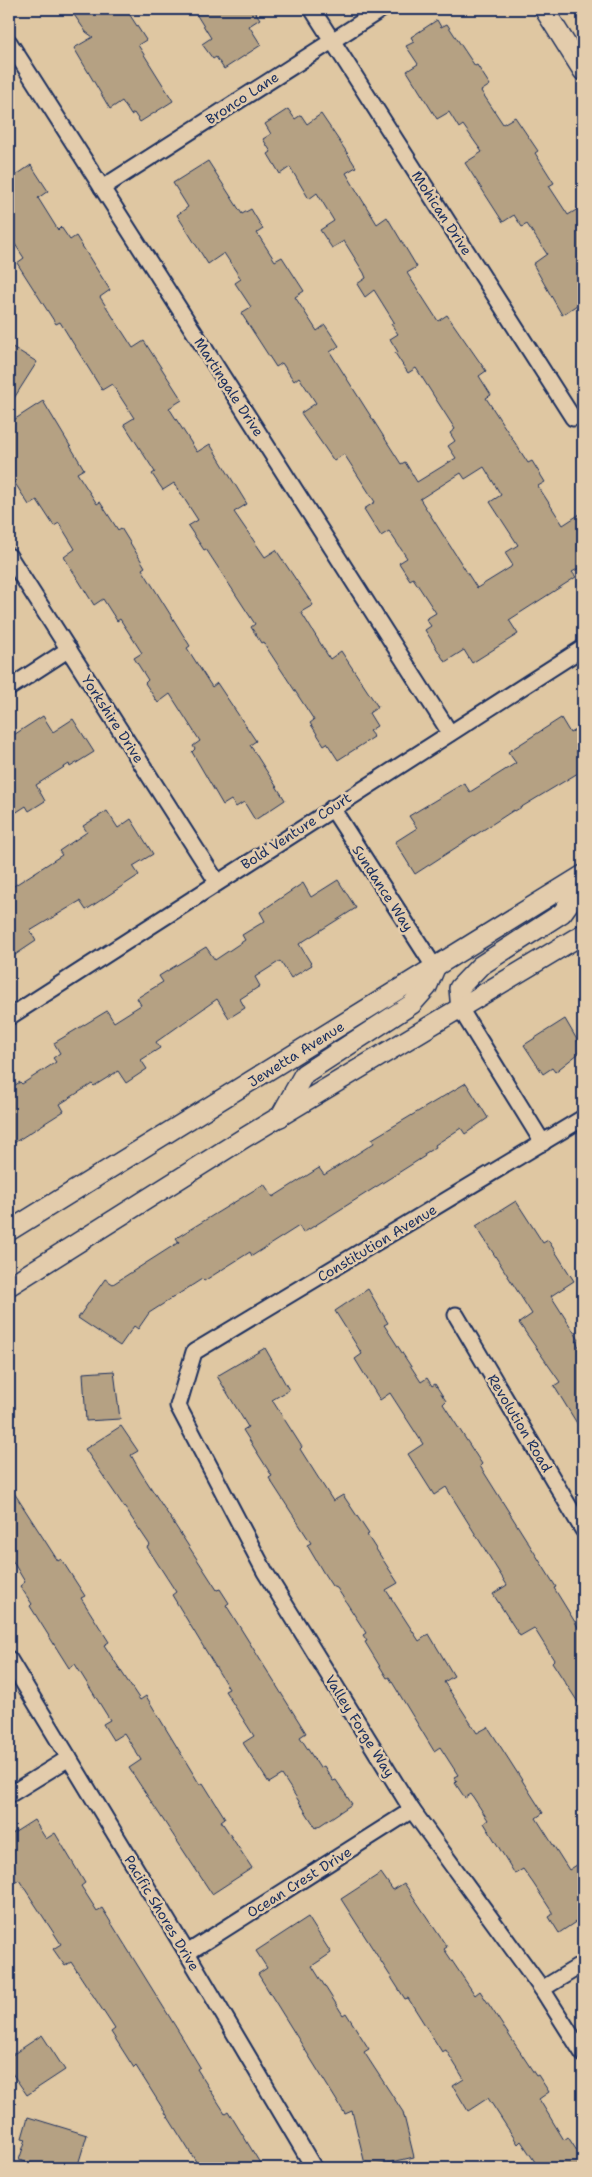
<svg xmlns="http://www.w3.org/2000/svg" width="592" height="2177" font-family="'Shantell Sans',sans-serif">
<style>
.building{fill:#b5a183;stroke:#1b2f5e;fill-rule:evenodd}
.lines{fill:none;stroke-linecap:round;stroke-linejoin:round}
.minor-casing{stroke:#1b2f5e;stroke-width:19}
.tertiary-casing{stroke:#1b2f5e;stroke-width:22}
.minor{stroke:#e3ccac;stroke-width:15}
.tertiary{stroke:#e3ccac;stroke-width:19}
.labels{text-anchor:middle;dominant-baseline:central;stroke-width:5;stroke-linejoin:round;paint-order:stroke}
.street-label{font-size:14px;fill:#1b2f5e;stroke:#e3ccac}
</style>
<rect width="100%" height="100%" fill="#dfc7a2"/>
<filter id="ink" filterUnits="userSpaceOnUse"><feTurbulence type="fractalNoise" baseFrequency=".02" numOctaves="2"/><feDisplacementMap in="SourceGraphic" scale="10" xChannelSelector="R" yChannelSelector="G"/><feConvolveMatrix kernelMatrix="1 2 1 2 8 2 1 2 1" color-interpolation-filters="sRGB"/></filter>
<g filter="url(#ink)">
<g class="building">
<path d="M70 9H126L146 40 138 45 173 101 140 122 134 113 131 115 122 101 110 109 74 48 93 37 86 32Z"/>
<path d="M193 9H253L260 19 249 26 261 45 224 69 216 57 213 59 202 44 211 38Z"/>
<path d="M437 20 441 27 447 24 475 66 477 65 490 85 481 91 503 124 515 117 538 151 535 153 554 183 549 186 568 215 578 209 583 218V301L562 315 533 264 547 254 527 224 522 227 514 215 503 222 465 163 482 152 463 125 459 128 449 112 437 119 407 71 418 64 406 46 414 42 411 37Z"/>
<path d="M288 109 295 119 301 115 307 124 321 114 344 148 356 167 346 173 361 198 377 224 387 217 417 267 407 273 438 321 447 315 486 371 479 376 491 395 486 398 528 463 532 461 545 482 538 486 563 525 583 512V566L572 572 576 577 509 620 518 634 472 663 464 650 445 662 425 630 431 626 426 619 436 613 413 578 410 580 399 563 407 558 389 531 381 536 364 509 375 502 344 454 334 461 301 413 316 403 299 377 294 381 282 363 276 367 241 313 251 307 235 283 241 279 224 253 208 264 177 215 188 207 173 183 208 161 242 214 251 209 263 229 257 233 275 261 282 257 304 291 295 297 317 331 325 325 339 346 330 352 401 464 405 462 417 482 456 458 448 446 455 441 450 433 455 429 416 368 408 373 395 353 398 352 390 339 398 334 391 324 394 322 374 290 365 297 357 284 366 278 364 273 344 241 332 248 320 230 334 221 317 193 309 199 290 167 280 174 268 154 271 152 263 139 271 134 265 124ZM484 467 501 495 490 502 518 545 505 553 512 564 511 567 477 588 420 499 461 473 465 479Z"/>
<path d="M31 165 48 191 38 198 58 230 61 227 70 240 76 236 94 265 110 290 100 297 133 348 144 341 182 400 169 408 197 452 210 444 247 504 234 512 265 557 276 550 313 605 301 612 330 659 341 651 378 707 369 713 377 726 369 731 374 737 338 760 327 743 324 745 310 723 314 720 263 642 261 643 251 627 255 624 206 549 204 550 188 526 198 520 174 483 163 490 152 474 155 472 124 424 134 418 112 384 102 390 60 322 56 324 17 263 24 258 9 235V180Z"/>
<path d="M9 345 37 362 9 406Z"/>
<path d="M43 401 84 469 77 473 97 504 100 502 118 530 121 528 145 567 142 569 190 646 187 648 212 687 217 683 256 741 250 745 285 800 255 820 244 802 236 807 231 800 223 805 192 752 195 749 193 746 200 741 170 694 158 703 145 683 148 680 134 658 142 653 120 619 117 621 103 599 94 605 64 557 75 549 59 523 54 526 37 500 29 505 9 474V423Z"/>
<path d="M43 716 53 732 73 719 94 752 70 767 69 764 36 785 45 801 29 811 26 806 9 817V738Z"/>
<path d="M561 718 570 733 583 725V770L515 811 514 810 415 874 395 842 417 828 409 816 464 783 470 792 516 763 508 752Z"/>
<path d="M107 811 118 828 131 819 153 854 133 866 139 875 86 910 80 901 30 931 36 941 9 959V889L62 855 59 851 87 832 83 826Z"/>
<path d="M338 880 356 908 299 944 312 965 291 978 280 961 255 977 260 986 240 999 245 1008 229 1018 217 999 156 1042 160 1048 141 1060 147 1069 126 1083 118 1071 94 1086 92 1084 60 1104 64 1111 9 1146V1089L20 1082 22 1084 56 1062 53 1058 60 1053 54 1043 107 1011 114 1022 141 1005 137 998 163 982 159 976 206 947 215 960 245 940 242 935 265 921 260 912 303 883 311 897Z"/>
<path d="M565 1019 583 1050 555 1072 552 1068 543 1074 524 1045Z"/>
<path d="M466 1083 488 1118 465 1134 461 1128 435 1145 436 1147 424 1154 425 1156 303 1233 299 1226 252 1256 250 1252 204 1281 202 1279 149 1313 138 1329 134 1326 120 1346 78 1318 105 1279 113 1284 179 1242 176 1238 264 1184 273 1197 319 1168 324 1175 374 1143 372 1139Z"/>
<path d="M516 1201 543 1243 548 1240 574 1281 551 1296 579 1340 576 1342 583 1353V1433L554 1386 560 1382 519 1323 532 1314 476 1226Z"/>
<path d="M368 1289 388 1323 384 1325 421 1382 427 1378 432 1386 435 1384 446 1401 443 1404 482 1464 480 1466 556 1587 554 1588 583 1635V1710L552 1662 554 1660 534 1628 520 1636 493 1594 507 1585 446 1487 434 1495 408 1454 423 1444 390 1393 380 1400 355 1359 362 1354 335 1311Z"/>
<path d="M265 1348 289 1390 272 1400 302 1447 300 1449 333 1501 343 1495 369 1534 367 1535 398 1583 386 1590 419 1641 429 1634 454 1676 444 1682 477 1733 488 1727 543 1813 536 1818 569 1870 583 1861V1917L559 1933 549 1917 552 1915V1912L533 1883 523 1869 515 1874 484 1823 488 1820 471 1794 465 1798 455 1783 457 1781 454 1777 458 1775 440 1747 434 1751 389 1677 387 1678 365 1642 367 1641 363 1635 366 1633 337 1588 332 1586 323 1572 307 1545 311 1543 269 1478 272 1476 243 1430 248 1427 217 1376Z"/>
<path d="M114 1371 120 1419 86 1421 83 1373Z"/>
<path d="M121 1426 138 1451 131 1455 140 1471 217 1590 220 1589 229 1603 226 1605 306 1733 300 1737 320 1768 324 1766 333 1781 336 1780 352 1804 316 1828 282 1775 269 1783 243 1743 254 1736 225 1691 229 1689 172 1595 176 1592 147 1547 150 1545 85 1449Z"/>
<path d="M9 1485 58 1561 61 1559 85 1596 81 1598 109 1642 104 1645 140 1700 146 1696 200 1785 203 1783 225 1818 221 1821 252 1868 212 1894 129 1768 141 1760 124 1733 113 1740 103 1724 110 1720 75 1664 69 1668 30 1606 32 1604 20 1586 25 1582 9 1555Z"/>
<path d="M34 1820 46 1839 55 1833 85 1883 81 1886 97 1911 102 1908 182 2037 200 2067 197 2069 225 2113 228 2111 263 2168H200L136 2066 134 2068 111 2032 115 2029 71 1962 65 1966 53 1949 61 1944 19 1880 16 1882 9 1871V1836Z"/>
<path d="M381 1873 393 1890 404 1883 447 1947 444 1949 475 1995 480 1991 536 2076 538 2075 549 2092 539 2099 564 2140 568 2137 583 2160V2168H539L521 2141 518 2144 488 2098 468 2111 453 2086 464 2079 446 2050 442 2052 408 1998 405 1999 341 1899Z"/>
<path d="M308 1917 331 1953 312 1966 343 2015 346 2013 369 2049 364 2052 403 2112 414 2157 366 2168 352 2111 345 2114 258 1974 267 1968 256 1951Z"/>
<path d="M42 2035 65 2070 27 2095 9 2069V2057Z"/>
<path d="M28 2117 87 2135 77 2168H48L19 2160 26 2139 22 2138Z"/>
</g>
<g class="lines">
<defs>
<g id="minor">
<path d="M312 9 573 418"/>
<path d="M9 42 450 733"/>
<path d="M102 188 382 9"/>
<path d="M9 556 217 882"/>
<path d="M9 688 69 649"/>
<path d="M332 808 435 968"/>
<path d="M461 1010 543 1143"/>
<path d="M9 1017 583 648"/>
<path d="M583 1118 194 1352 178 1406 265 1572 412 1810 542 1989 583 2054"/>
<path d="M456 1315 583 1530"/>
<path d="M9 1659 187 1953 314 2168"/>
<path d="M9 1795 69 1758"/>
<path d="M187 1953 412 1810"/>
<path d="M542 1989 583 1964"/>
</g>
<g id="tertiary">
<path d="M544 9 583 71"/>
<path d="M461 1010 459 988 480 966 562 913 583 884"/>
<path d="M280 1117 304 1074 412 1004 427 987 435 968"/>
<path d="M9 1231 583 875"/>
<path d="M9 1286 244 1138 583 934"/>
</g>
</defs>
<use href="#minor" class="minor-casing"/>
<use href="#tertiary" class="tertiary-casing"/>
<use href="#minor" class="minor"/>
<use href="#tertiary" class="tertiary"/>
</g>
</g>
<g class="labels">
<g class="street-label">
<text transform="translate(242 98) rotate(-33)">Bronco Lane</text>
<text transform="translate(442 213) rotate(57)">Mohican Drive</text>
<text transform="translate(229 387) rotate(57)">Martingale Drive</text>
<text transform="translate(113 719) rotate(57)">Yorkshire Drive</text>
<text transform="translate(296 831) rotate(-33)">Bold Venture Court</text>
<text transform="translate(383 888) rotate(57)">Sundance Way</text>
<text transform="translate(296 1054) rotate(-32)">Jewetta Avenue</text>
<text transform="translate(377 1243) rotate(-31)">Constitution Avenue</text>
<text transform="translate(520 1423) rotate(59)">Revolution Road</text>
<text transform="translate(360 1726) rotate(58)">Valley Forge Way</text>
<text transform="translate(299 1882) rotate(-32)">Ocean Crest Drive</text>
<text transform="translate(162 1913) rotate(59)">Pacific Shores Drive</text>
</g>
</g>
<rect width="592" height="2177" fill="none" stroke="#e3ccac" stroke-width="30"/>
<rect x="15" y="15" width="562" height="2147" fill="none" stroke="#1b2f5e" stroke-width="2" filter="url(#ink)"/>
</svg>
